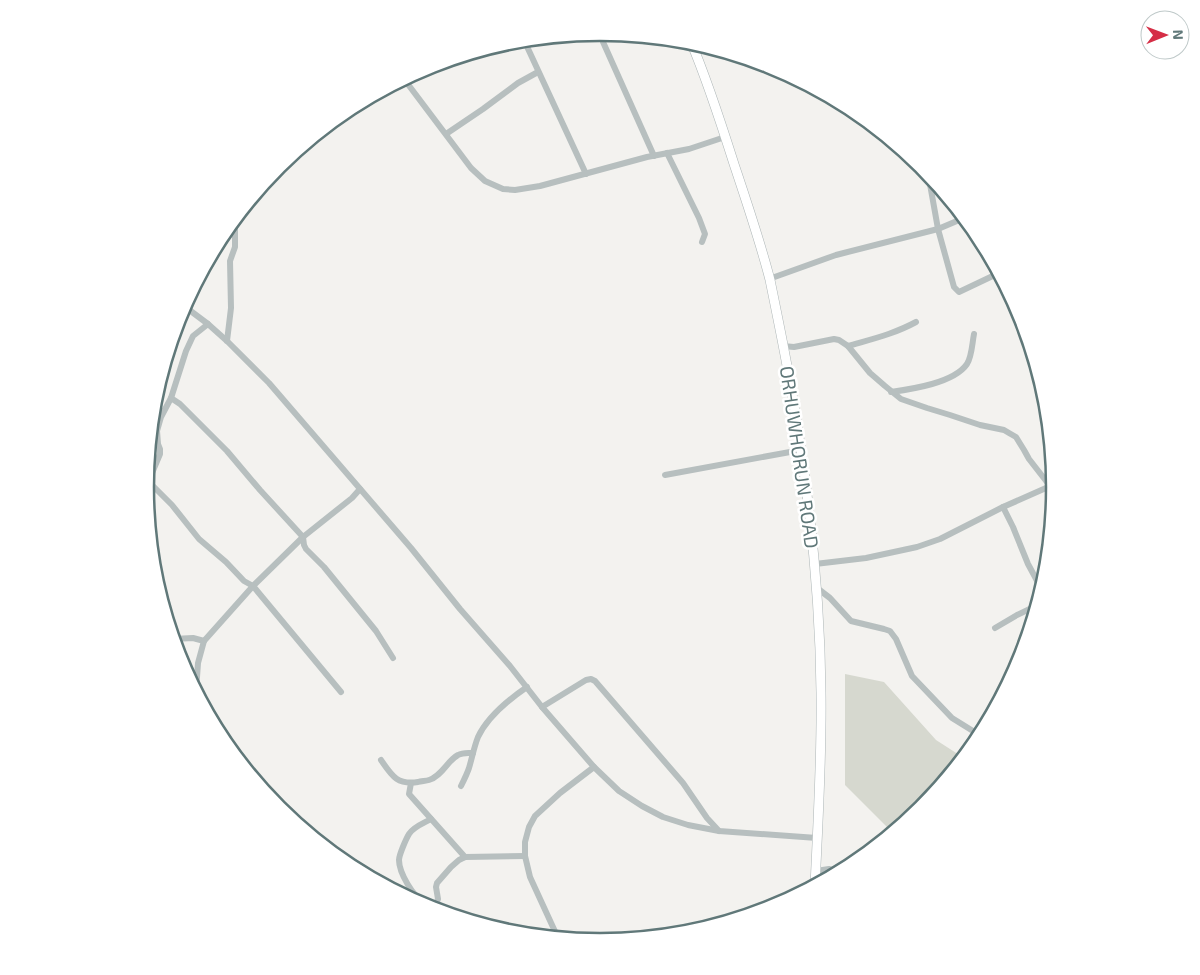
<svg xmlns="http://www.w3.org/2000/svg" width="1200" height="975" font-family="'Exo 2',sans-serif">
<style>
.green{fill:#d6d8cf}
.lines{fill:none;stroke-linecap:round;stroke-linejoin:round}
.secondary-casing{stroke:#acb5b6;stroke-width:10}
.street{stroke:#b7bfbf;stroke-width:6}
.secondary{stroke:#fff;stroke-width:9}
.labels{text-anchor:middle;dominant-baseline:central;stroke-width:5;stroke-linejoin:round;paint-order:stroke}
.street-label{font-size:19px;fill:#607879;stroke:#fff}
.rim{fill:none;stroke:#607879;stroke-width:2.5}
</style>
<rect width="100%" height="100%" fill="#f3f2ef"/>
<path class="green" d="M845 674 884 682 936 740 964 758 922 809 893 833 845 785Z"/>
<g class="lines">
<defs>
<path id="secondary" d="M691 42C708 82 721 123 734 164 747 203 760 241 770 280 777 314 784 348 790 382 808 484 820 588 821 692 822 757 818 821 815 886"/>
</defs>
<use href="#secondary" class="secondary-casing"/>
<g class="street">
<path d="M599 33 654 156"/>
<path d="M524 40 586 174"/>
<path d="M695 51 705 46"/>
<path d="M404 79 471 168 485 181 503 189 515 190 540 186 647 157 689 149 725 137"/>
<path d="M446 134 483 109 518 83 538 72"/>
<path d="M667 153 699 218 705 234 702 242"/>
<path d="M928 173 938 229 954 287 959 292 999 273"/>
<path d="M769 279 836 255 938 229 964 218"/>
<path d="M184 306 208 324 227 341 269 383 411 548 460 609 510 666 542 707 594 767 619 791 642 806 663 817 688 825 719 831 817 838"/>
<path d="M227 341 231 308 230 261 235 247V219"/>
<path d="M783 346 794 347 834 339 839 340 848 346 870 373 885 386 901 399 927 408 950 415 980 425 1004 430 1009 433 1016 437 1024 450 1029 459 1050 486"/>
<path d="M848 346C872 339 894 334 916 322"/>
<path d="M891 392C912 389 954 383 967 364 972 356 972 344 974 334"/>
<path d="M171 398 180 404 227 451 260 490 303 537 304 545 306 549 324 567 376 631 393 658"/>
<path d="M665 475 801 450"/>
<path d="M146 481H148L152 473 160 454V449L158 444 157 431 161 417 171 398 186 351 193 336 208 324"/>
<path d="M148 481 172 505 199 539 226 562 244 581 253 586 303 537 352 498 360 489"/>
<path d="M1003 507 1013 527 1028 564 1042 590"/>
<path d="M815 564 866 558 917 547 940 539 1003 507 1055 484"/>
<path d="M817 588 830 598 851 621 884 629 890 631 896 639 912 676 952 718 981 736"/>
<path d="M995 628 1017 615 1038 605"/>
<path d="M173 639 193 638 204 641 253 586 341 692"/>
<path d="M196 691 198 663 204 641"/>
<path d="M542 707 586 680 591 679 595 681 683 783 707 818 719 831"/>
<path d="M381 760C392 776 397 785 418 782 421 781 426 781 429 780 442 776 447 761 458 755 463 752 469 753 473 753"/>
<path d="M411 783 409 794 465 857"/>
<path d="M461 786C464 780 467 774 469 768 472 758 474 747 478 737 488 716 508 700 527 687"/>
<path d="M431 819C424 823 413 827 409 834 406 839 399 855 399 860 399 872 413 898 425 902 428 904 433 904 436 904"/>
<path d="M816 871 829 869 842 872"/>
<path d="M434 910 438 899 436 887 437 883 451 867 459 860 465 857 525 856"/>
<path d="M558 938 530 877 525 856V842L529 827 535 816 560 793 594 767"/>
</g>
<use href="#secondary" class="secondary"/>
</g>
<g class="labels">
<g class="street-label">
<text transform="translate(800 457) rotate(82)">ORHUWHORUN ROAD</text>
</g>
</g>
<path d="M0 0H1200V975H0ZM154 487a446 446 0 1 1 892 0a446 446 0 1 1-892 0Z" fill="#fff" fill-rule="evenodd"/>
<path class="rim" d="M154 487a446 446 0 1 1 892 0a446 446 0 1 1-892 0Z"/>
<g transform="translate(1165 35) rotate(89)"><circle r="24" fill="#ffffff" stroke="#bfc9c9"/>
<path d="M0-4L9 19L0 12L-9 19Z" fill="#d52e46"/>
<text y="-8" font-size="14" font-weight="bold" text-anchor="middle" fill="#607879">N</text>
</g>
</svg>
